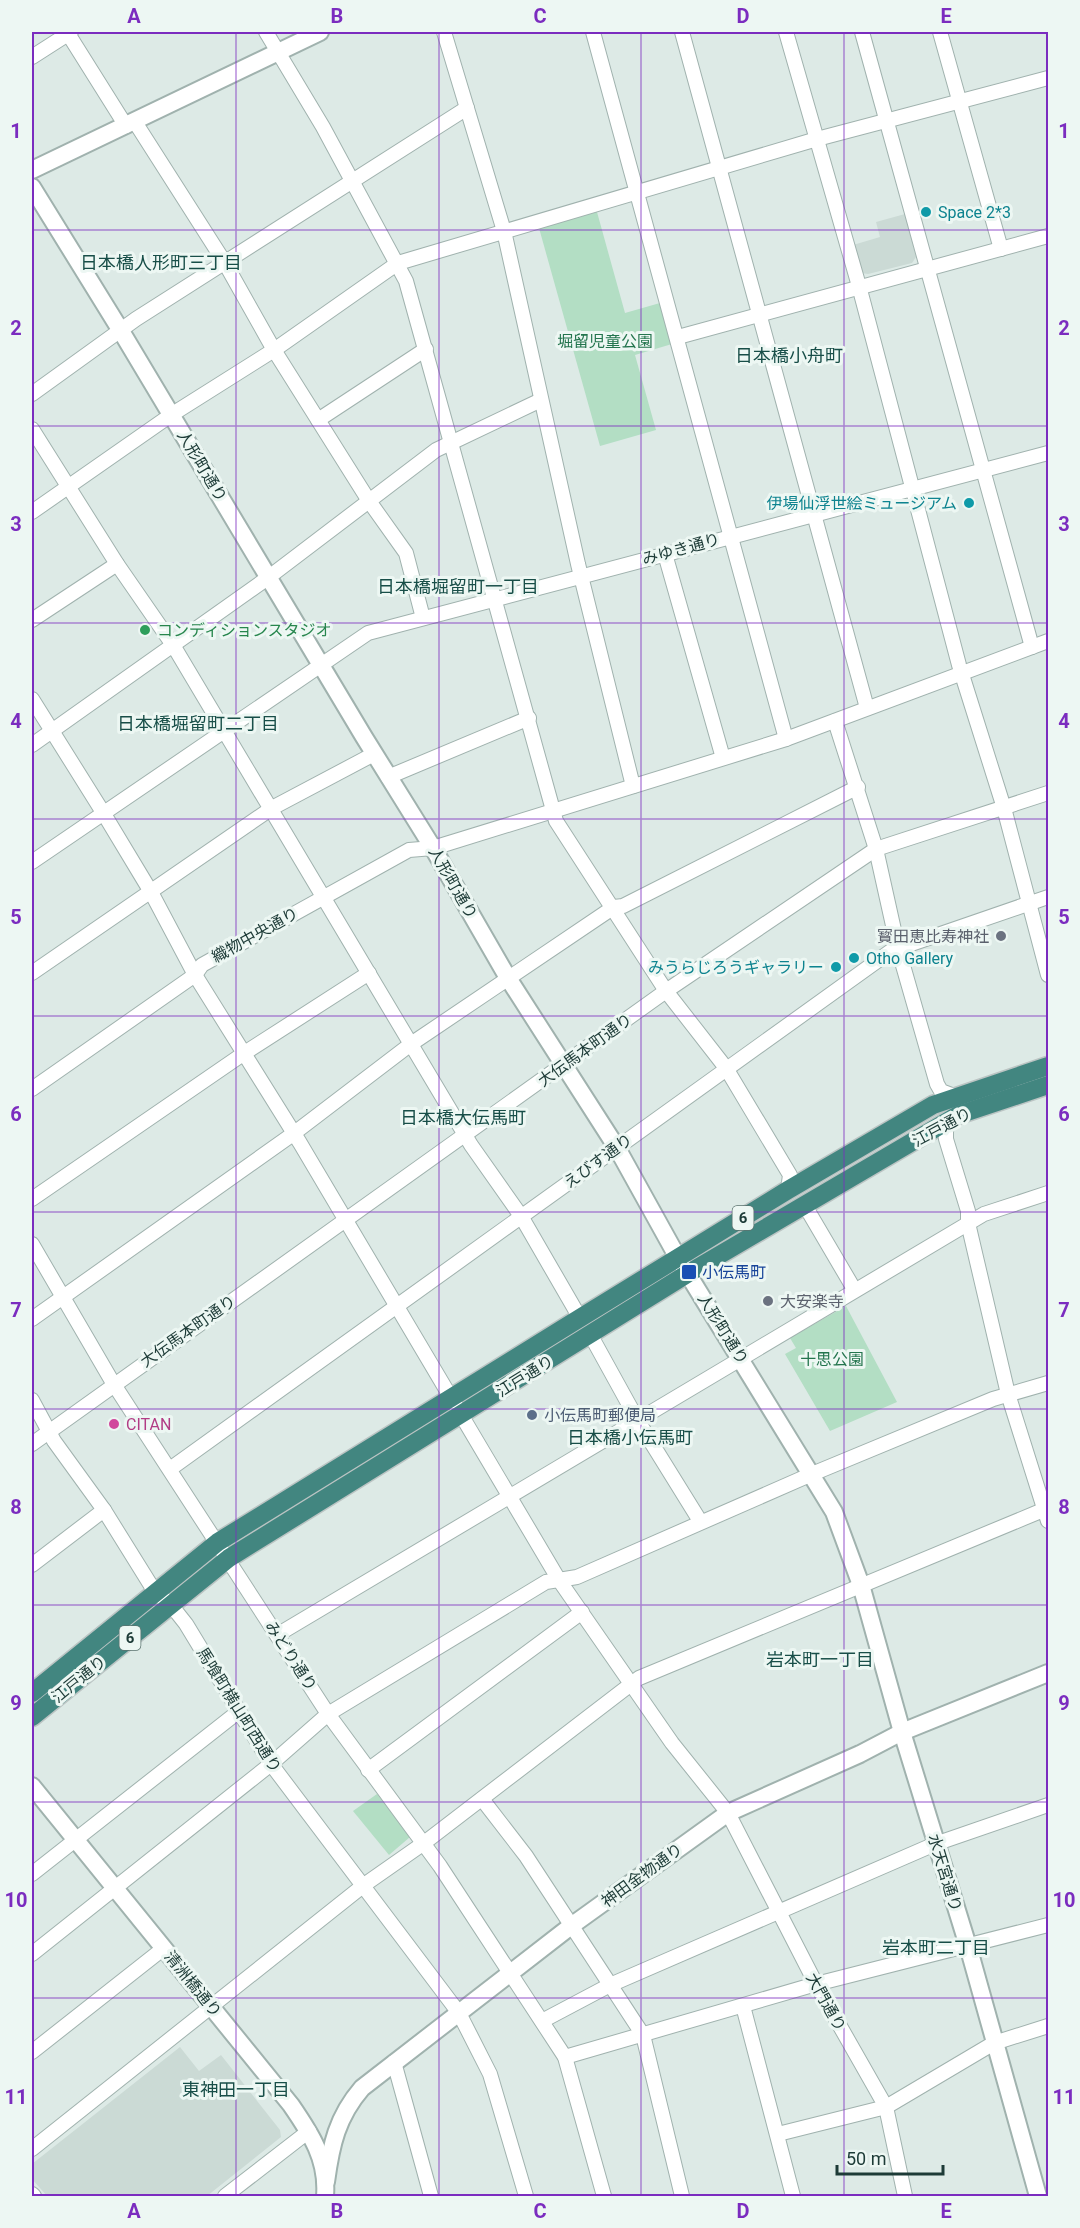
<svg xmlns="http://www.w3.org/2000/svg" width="1080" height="2228" font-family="Roboto,'Noto Sans JP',sans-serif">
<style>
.built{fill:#cbdad5}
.green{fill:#b3dec4}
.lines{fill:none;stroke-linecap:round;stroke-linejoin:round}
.minor-casing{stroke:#a0b2ae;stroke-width:16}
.tertiary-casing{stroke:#a0b2ae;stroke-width:20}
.trunk-casing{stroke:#bbc4c3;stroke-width:21}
.minor{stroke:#fff;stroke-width:14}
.tertiary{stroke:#fff;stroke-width:16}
.trunk{stroke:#428680;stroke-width:18}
.grid{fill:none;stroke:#7b2cbf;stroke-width:1.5;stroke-opacity:0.55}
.culture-dot{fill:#0f9aa8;stroke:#edf7f3;stroke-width:2}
.leisure-dot{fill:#2e9e5b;stroke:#edf7f3;stroke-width:2}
.worship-dot{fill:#6b7280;stroke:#edf7f3;stroke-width:2}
.transit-dot{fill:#1a4fb4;stroke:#edf7f3;stroke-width:2}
.service-dot{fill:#5c6f8a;stroke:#edf7f3;stroke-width:2}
.hotel-dot{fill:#d1479c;stroke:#edf7f3;stroke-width:2}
.labels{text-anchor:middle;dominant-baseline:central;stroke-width:6;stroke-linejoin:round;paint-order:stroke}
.shield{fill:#edf7f3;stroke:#5b736f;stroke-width:1.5}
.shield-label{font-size:15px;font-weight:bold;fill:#1d3b37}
.culture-label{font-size:16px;fill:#0d838f;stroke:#edf7f3;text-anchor:start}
.park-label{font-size:16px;fill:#24754e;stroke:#edf7f3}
.street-label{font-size:16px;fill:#1d3b37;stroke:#edf7f3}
.leisure-label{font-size:16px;fill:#27864d;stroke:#edf7f3;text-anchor:start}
.worship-label{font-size:16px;fill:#5b616d;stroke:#edf7f3;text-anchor:end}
.transit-label{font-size:16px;fill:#164399;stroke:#edf7f3;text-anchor:start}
.service-label{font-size:16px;fill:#4e5e75;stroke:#edf7f3;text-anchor:start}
.hotel-label{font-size:16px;fill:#b23c85;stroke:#edf7f3;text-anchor:start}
.neighbourhood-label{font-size:18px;fill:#184e48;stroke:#edf7f3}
.neatline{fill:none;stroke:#7b2cbf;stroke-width:2}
.grid-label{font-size:20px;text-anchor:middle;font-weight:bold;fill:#7b2cbf}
</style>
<rect width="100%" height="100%" fill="#ddeae6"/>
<g class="built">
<path d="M905 214 916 257 912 263 868 274 861 273 853 245 880 237 876 222Z"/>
<path d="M180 2047 199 2071 221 2055 280 2130 281 2137 207 2196H47L32 2179V2164Z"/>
</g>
<g class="green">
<path d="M597 212 625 313 660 303 672 344 635 355 656 430 600 446 539 228Z"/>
<path d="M846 1306 897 1402 830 1431 785 1354 796 1348 790 1338Z"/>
<path d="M377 1794 410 1837 389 1855 353 1811Z"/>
</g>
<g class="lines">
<defs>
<g id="minor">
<path d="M67 32 126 126"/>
<path d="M266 32 323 127 406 281 556 821 666 991 726 1068 790 1175 788 1190"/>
<path d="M444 32 504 231 578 564 633 786"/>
<path d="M593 32 786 739"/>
<path d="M682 32 867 708"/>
<path d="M786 32 859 286 959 665 1004 808 1048 975"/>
<path d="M862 32 1032 647"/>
<path d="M940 32 1001 249"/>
<path d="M32 57 71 32"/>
<path d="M135 122 225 263 274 350 369 501 406 553 423 618"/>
<path d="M678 337 1048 236"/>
<path d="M32 394 136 319 467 108"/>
<path d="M318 420 426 349"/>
<path d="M32 429 117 564 173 645 471 1145 521 1216 580 1318"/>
<path d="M32 512 171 415 274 350 398 263 817 139 1048 78"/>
<path d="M665 554 723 758"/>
<path d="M32 620 117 564"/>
<path d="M32 699 104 814 151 892 195 975 300 1143 559 1580 672 1743 728 1813 816 1984 886 2107 905 2196"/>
<path d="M835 721 876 849 898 948 937 1084 941 1091 954 1096"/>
<path d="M32 745 269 577 436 450 541 400"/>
<path d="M388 777 529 718"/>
<path d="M32 862 368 633 1048 453"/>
<path d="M32 973 272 808 374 754"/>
<path d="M32 1089 195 975 202 965 409 850 433 848 786 739 1048 641"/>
<path d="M954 1118 946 1129V1139L968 1211V1223L1008 1394 1048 1521"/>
<path d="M32 1199 243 1054 369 973"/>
<path d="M804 1204 854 1289"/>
<path d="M32 1244 113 1383 328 1714 440 1866 565 2057 604 2196"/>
<path d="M32 1319 293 1134 411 1044 614 907 623 906 858 787"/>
<path d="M590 1334 638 1421 700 1521"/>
<path d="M32 1400 54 1441 104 1510 155 1592 171 1605 186 1624 271 1764 459 2013 490 2074 526 2196"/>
<path d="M32 1444 666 991 876 849 1048 793"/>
<path d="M170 1469 891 951 1048 897"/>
<path d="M32 1565 104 1510"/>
<path d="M277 1635 984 1214 1048 1193"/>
<path d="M368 1770 582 1612"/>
<path d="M482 1799 526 1856 643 2035 682 2196"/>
<path d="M32 1874 238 1712"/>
<path d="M32 1954 271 1764 328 1714 546 1582 577 1577 812 1474 993 1399 1048 1383"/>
<path d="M743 2006 793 2196"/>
<path d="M542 2021 610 1985 935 1844 1048 1805"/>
<path d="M32 2052 164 1948"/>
<path d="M565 2057 816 1984 1048 1925"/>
<path d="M394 2062 431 2196"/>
<path d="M778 2134 886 2107 994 2043 1048 2026"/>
<path d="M32 2149 364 1885 424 1843 639 1678 1048 1508"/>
<path d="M32 2194 34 2196"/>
<path d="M225 2196 309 2131"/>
</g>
<g id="tertiary">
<path d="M32 170 320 32"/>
<path d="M32 187 121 331 364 737 433 848 508 978 617 1148 678 1258 834 1512 861 1585 902 1732 968 1946 1038 2196"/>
<path d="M32 1786 291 2105C311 2134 328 2160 325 2196"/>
<path d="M326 2182C331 2145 337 2117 362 2088L571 1926 728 1813 860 1754 902 1732 1048 1673"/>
</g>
<g id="trunk">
<path d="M32 1693 218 1542 580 1318 788 1190 933 1105 1048 1066"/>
<path d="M32 1717 229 1558 687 1274 958 1115 1048 1085"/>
</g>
</defs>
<use href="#minor" class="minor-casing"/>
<use href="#tertiary" class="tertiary-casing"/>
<use href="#trunk" class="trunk-casing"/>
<use href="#minor" class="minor"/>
<use href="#tertiary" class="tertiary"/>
<use href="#trunk" class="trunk"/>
</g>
<path class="grid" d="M236 32V2196M439 32V2196M641 32V2196M844 32V2196M32 230H1048M32 426H1048M32 623H1048M32 819H1048M32 1016H1048M32 1212H1048M32 1409H1048M32 1605H1048M32 1802H1048M32 1998H1048"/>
<g class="culture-dot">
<circle cx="926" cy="212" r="6"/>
<circle cx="969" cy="503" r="6"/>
<circle cx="854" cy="958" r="6"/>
<circle cx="836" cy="967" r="6"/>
</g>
<circle class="leisure-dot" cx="145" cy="630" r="6"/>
<g class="worship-dot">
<circle cx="1001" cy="936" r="6"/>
<circle cx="768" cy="1301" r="6"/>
</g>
<rect class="transit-dot" x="681" y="1264" width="16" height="16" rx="3"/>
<circle class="service-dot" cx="532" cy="1415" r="6"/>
<circle class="hotel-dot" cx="114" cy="1424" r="6"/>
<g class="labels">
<g class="shield">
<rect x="732.5" y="1206" width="21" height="24" rx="4.5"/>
<rect x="119.5" y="1626" width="21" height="24" rx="4.5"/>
</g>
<g class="shield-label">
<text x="743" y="1218">6</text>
<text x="130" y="1638">6</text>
</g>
<g class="culture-label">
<text x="938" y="212">Space 2*3</text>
<text x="957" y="503" text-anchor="end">伊場仙浮世絵ミュージアム</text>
<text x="866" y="958">Otho Gallery</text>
<text x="824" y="967" text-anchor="end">みうらじろうギャラリー</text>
</g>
<g class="park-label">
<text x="605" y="341">堀留児童公園</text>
<text x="832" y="1359">十思公園</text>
</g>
<g class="street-label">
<text transform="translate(202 466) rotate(59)">人形町通り</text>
<text transform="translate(681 549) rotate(-15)">みゆき通り</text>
<text transform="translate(453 883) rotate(60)">人形町通り</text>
<text transform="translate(255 935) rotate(-29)">織物中央通り</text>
<text transform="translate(585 1050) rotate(-36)">大伝馬本町通り</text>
<text transform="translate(942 1127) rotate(-28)">江戸通り</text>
<text transform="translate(598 1161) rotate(-36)">えびす通り</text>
<text transform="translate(723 1329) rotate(58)">人形町通り</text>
<text transform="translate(188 1331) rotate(-35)">大伝馬本町通り</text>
<text transform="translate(525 1376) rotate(-32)">江戸通り</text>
<text transform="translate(291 1656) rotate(57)">みどり通り</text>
<text transform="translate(79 1679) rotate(-39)">江戸通り</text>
<text transform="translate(239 1710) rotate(58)">馬喰町横山町西通り</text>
<text transform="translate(945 1873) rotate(73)">水天宮通り</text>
<text transform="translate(642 1875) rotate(-36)">神田金物通り</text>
<text transform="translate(193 1984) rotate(51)">清洲橋通り</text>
<text transform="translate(826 2002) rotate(61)">大門通り</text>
</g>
<g class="leisure-label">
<text x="157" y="630">コンディションスタジオ</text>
</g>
<g class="worship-label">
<text x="989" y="936">寳田恵比寿神社</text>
<text x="780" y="1301" text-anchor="start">大安楽寺</text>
</g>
<g class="transit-label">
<text x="702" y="1272">小伝馬町</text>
</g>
<g class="service-label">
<text x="544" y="1415">小伝馬町郵便局</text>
</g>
<g class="hotel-label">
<text x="126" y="1424">CITAN</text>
</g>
<g class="neighbourhood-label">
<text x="161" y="262">日本橋人形町三丁目</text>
<text x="789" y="355">日本橋小舟町</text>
<text x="458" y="586">日本橋堀留町一丁目</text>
<text x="198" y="723">日本橋堀留町二丁目</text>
<text x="463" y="1117">日本橋大伝馬町</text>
<text x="630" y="1437">日本橋小伝馬町</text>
<text x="820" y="1659">岩本町一丁目</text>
<text x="936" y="1947">岩本町二丁目</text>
<text x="236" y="2089">東神田一丁目</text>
</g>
</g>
<rect width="1080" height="2228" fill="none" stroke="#edf7f3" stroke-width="66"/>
<path d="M837 2165v9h106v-9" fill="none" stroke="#1d3b37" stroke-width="3"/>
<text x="846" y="2165" font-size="18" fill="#1d3b37" stroke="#edf7f3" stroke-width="4.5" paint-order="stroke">50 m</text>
<rect x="33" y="33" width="1014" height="2162" class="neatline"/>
<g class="grid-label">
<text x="134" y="23">A</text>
<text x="337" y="23">B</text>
<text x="540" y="23">C</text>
<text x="743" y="23">D</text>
<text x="946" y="23">E</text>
<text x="16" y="138">1</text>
<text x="1064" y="138">1</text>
<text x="16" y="335">2</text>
<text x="1064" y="335">2</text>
<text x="16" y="531">3</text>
<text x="1064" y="531">3</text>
<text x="16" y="728">4</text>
<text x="1064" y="728">4</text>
<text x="16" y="924">5</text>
<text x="1064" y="924">5</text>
<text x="16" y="1121">6</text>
<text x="1064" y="1121">6</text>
<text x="16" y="1317">7</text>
<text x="1064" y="1317">7</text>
<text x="16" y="1514">8</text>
<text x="1064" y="1514">8</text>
<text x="16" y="1710">9</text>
<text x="1064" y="1710">9</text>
<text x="16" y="1907">10</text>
<text x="1064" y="1907">10</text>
<text x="16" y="2104">11</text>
<text x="1064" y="2104">11</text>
<text x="134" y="2218">A</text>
<text x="337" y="2218">B</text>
<text x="540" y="2218">C</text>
<text x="743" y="2218">D</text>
<text x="946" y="2218">E</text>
</g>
</svg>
